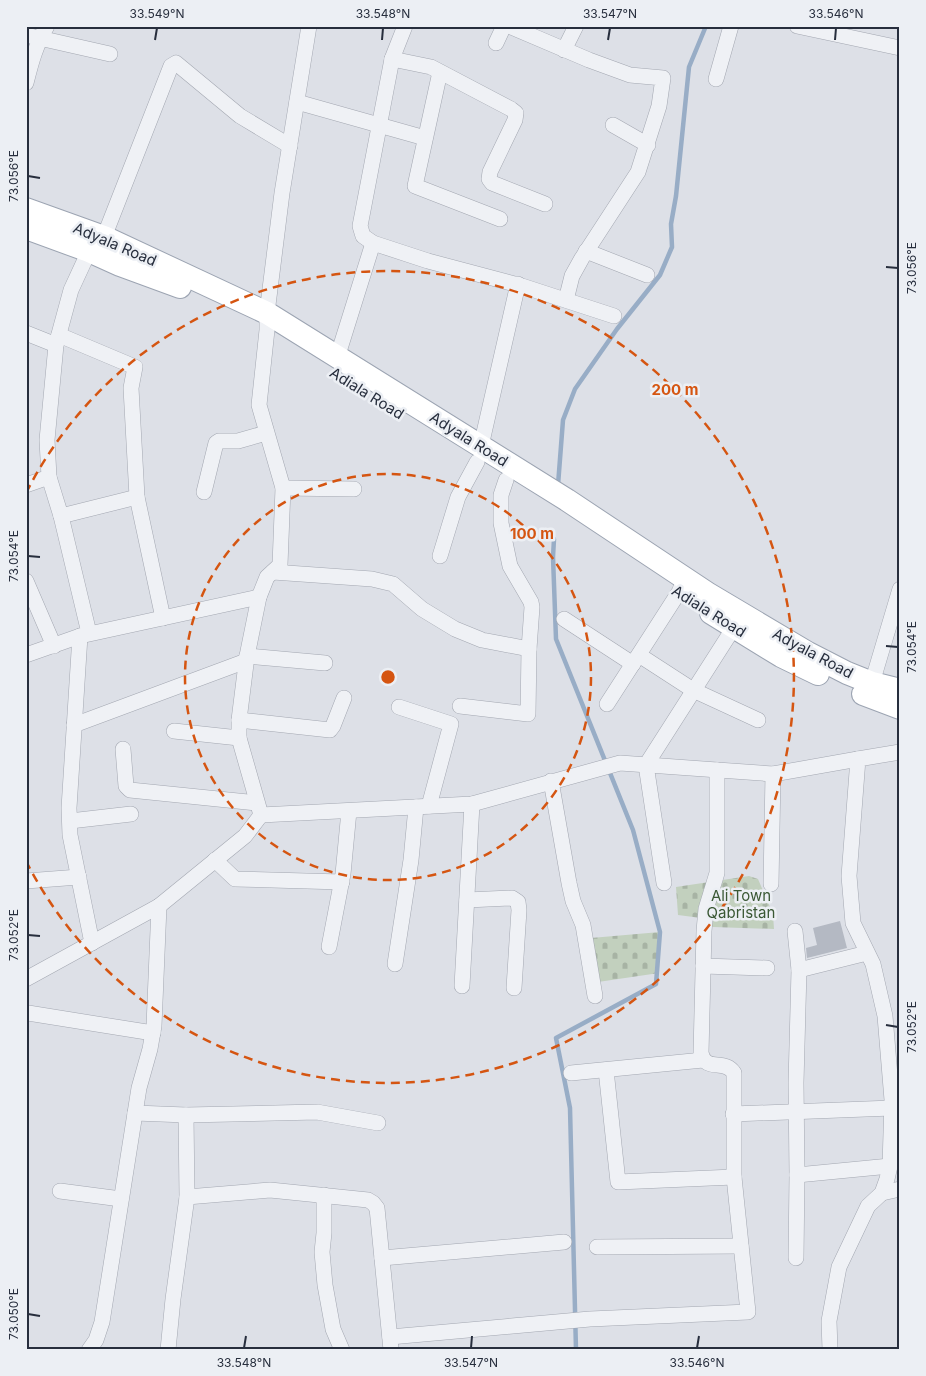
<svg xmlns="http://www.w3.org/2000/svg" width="926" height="1376" font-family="Inter,sans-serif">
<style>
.cemetery{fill:url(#cemetery-stones)}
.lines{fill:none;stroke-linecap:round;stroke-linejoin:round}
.stream{stroke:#98adc6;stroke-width:4.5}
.building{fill:#b4b9c3}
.street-casing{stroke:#a3a7b1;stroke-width:16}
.primary-casing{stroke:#9ca4b2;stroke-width:24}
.street{stroke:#eff1f5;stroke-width:15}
.primary{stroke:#fff;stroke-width:22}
.ticks{fill:none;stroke:#272e3d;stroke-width:2}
.ring{fill:none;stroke:#d55511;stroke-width:2.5;stroke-dasharray:9 6}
.labels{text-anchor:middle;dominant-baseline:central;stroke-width:5;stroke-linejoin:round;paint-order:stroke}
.street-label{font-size:15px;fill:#272e3d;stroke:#eceff4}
.park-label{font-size:15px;fill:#3a5834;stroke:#eceff4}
.centre{fill:#d55511;stroke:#eceff4;stroke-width:2.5}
.ring-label{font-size:15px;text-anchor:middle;font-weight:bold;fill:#d55511;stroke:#eceff4;stroke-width:5;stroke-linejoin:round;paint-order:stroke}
.neatline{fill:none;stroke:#272e3d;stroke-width:2}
.ticks-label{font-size:12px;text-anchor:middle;fill:#272e3d}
</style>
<defs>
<pattern id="cemetery-stones" width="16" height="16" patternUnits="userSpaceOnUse" patternTransform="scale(1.25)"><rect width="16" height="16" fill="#c2d0be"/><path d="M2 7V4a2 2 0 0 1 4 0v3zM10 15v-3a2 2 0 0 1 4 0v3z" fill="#a7b3a4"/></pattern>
</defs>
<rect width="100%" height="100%" fill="#dde0e7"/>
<g class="cemetery">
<path d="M749 876 758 879 773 914 774 929 713 927 701 918 678 915 676 887Z"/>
<path d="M660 932 659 973 598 982 591 938Z"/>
</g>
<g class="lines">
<g class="stream">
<path d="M558 485 563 420 575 389 617 329 660 275 672 247 671 224 676 196 689 67 706 26"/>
<path d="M554 539 553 557 556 639 633 830 660 932 656 984 556 1038 570 1108 576 1350"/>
</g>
</g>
<path class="building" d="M840 921 847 948 807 958 806 948 817 945 813 928Z"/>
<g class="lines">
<defs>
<g id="street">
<path d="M309 26 282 193 267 313V330L259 405 283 488 280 565 267 577 259 597 247 656 239 720V738L261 815 472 804 620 763 773 774 858 759"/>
<path d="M405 26 392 59 360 226 363 236 373 243 428 261 522 286 614 316"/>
<path d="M509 26 589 60 630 75 663 78 659 106 638 172 582 258 572 276 566 300"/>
<path d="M797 26 900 48"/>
<path d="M26 35 110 54"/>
<path d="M496 43 504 26"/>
<path d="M564 50 576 26"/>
<path d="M392 59 431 67 511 109 516 113 515 120 490 172 489 179 492 183 545 204"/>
<path d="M440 72 415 186 500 219"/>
<path d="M716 79 731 26"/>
<path d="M26 83C31 63 36 44 47 26"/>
<path d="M297 102 425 138"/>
<path d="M613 125 648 145"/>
<path d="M104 237 171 66 176 63 240 116 290 146"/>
<path d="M586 251 647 275"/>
<path d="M26 333 56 345"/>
<path d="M59 335 135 367 131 388 137 497 163 618"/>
<path d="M337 358 373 243"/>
<path d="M481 446 518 284"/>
<path d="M49 477 61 516 137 497"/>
<path d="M26 485 49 477 47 440 56 345 71 290 89 251"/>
<path d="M283 488 354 489"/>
<path d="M204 492 216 443 219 441H238L266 433"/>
<path d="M61 516 89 633"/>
<path d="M440 556 458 497 477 462"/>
<path d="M273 572 372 579 393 584 422 609 455 629 482 640 529 649"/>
<path d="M26 581 54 646"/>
<path d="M564 619 633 664"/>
<path d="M80 636 69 808 70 835 92 943"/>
<path d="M26 655 80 636 259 597"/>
<path d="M639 655 693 690 758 720"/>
<path d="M247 656 325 663"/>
<path d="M872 683 900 589"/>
<path d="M607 704 679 592 685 579"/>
<path d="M460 706 528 714 529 649 532 607 531 602 510 566 501 523V495L506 480"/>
<path d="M399 707 451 724 429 806"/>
<path d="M239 720 330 730 333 726 344 698"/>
<path d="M74 725 246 661"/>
<path d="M174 731 239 738"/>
<path d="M123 749 126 786 130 790 257 803"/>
<path d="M551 781 569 883 573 901 583 925 595 996"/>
<path d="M70 821 131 814"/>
<path d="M215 860 235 879 342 882"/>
<path d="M26 881 79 877"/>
<path d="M664 883 646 765 738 621"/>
<path d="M771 884 773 774"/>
<path d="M467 900 512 898 518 902 519 910 514 988"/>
<path d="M795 931 799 970 796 1083 797 1175 796 1258"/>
<path d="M329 947 343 874 349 811"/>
<path d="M395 964 411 860 416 807"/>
<path d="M703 966 767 968"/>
<path d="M799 970 867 953"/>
<path d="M26 979 159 906 245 836 261 815"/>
<path d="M462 986 472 804"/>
<path d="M28 1013 153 1033"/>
<path d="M606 1070 618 1182 734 1177"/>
<path d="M571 1073 703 1060"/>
<path d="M135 1113 186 1115 317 1112 378 1123"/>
<path d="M733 1114 892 1108"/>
<path d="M797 1175 890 1166"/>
<path d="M60 1191 121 1199"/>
<path d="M882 1193 900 1189"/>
<path d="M324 1195V1233L322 1252 325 1285 333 1329 342 1350"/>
<path d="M187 1197 270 1190 368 1200 373 1203 377 1208 391 1350"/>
<path d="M597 1247 741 1246"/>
<path d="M382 1258 564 1242"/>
<path d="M390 1337 590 1319 748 1312 734 1177V1073C724 1058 706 1073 701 1053L704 931 706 909 717 873V770"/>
<path d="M89 1350 96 1340 102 1322 139 1088 150 1049 154 1026 159 906"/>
<path d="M168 1350 173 1299 187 1197 186 1115"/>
<path d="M830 1350 829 1321 839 1267 868 1206 882 1193 887 1179 890 1166 892 1100 885 1016 873 964 853 923 849 876 858 759 900 752"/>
</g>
<g id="primary">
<path d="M26 209 104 237 267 313 567 500 707 593 808 653 847 673 872 683 900 690"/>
<path d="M26 228 89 251 120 265 180 287"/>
<path d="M711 613 781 656 818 674"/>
<path d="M863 694 900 708"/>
</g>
</defs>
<use href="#street" class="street-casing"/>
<use href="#primary" class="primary-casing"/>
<use href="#street" class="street"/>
<use href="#primary" class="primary"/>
</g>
<path class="ticks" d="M155 40 157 28M382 40 383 28M608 40 610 28M835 40 836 28M28 176 40 178M886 267 898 268M28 556 40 557M886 646 898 647M28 935 40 936M886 1025 898 1027M28 1314 40 1316M244 1348 246 1336M471 1348 472 1336M697 1348 699 1336"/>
<g class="ring">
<circle cx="388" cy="677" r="203"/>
<path d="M26 493A406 406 0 1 1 26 861"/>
</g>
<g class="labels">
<g class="street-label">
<text transform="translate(115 244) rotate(23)">Adyala Road</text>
<text transform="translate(367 393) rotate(32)">Adiala Road</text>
<text transform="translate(469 439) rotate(32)">Adyala Road</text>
<text transform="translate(709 611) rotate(32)">Adiala Road</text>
<text transform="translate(813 653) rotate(28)">Adyala Road</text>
</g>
<g class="park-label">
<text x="741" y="895">Ali Town<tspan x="741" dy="17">Qabristan</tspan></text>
</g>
</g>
<circle cx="388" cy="677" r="8" class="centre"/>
<g class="ring-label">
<text x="675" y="395">200 m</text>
<text x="532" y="539">100 m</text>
</g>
<rect width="926" height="1376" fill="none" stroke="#eceff4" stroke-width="55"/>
<rect x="28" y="28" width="870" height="1320" class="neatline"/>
<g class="ticks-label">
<text x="157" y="18">33.549°N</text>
<text x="383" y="18">33.548°N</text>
<text x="610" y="18">33.547°N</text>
<text x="836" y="18">33.546°N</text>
<text transform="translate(14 176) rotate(-90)" y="4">73.056°E</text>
<text transform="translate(912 268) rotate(-90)" y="4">73.056°E</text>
<text transform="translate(14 556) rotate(-90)" y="4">73.054°E</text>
<text transform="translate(912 647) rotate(-90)" y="4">73.054°E</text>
<text transform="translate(14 935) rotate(-90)" y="4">73.052°E</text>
<text transform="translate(912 1027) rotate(-90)" y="4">73.052°E</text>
<text transform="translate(14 1314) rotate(-90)" y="4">73.050°E</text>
<text x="244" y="1367">33.548°N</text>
<text x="471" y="1367">33.547°N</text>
<text x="697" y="1367">33.546°N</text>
</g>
</svg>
